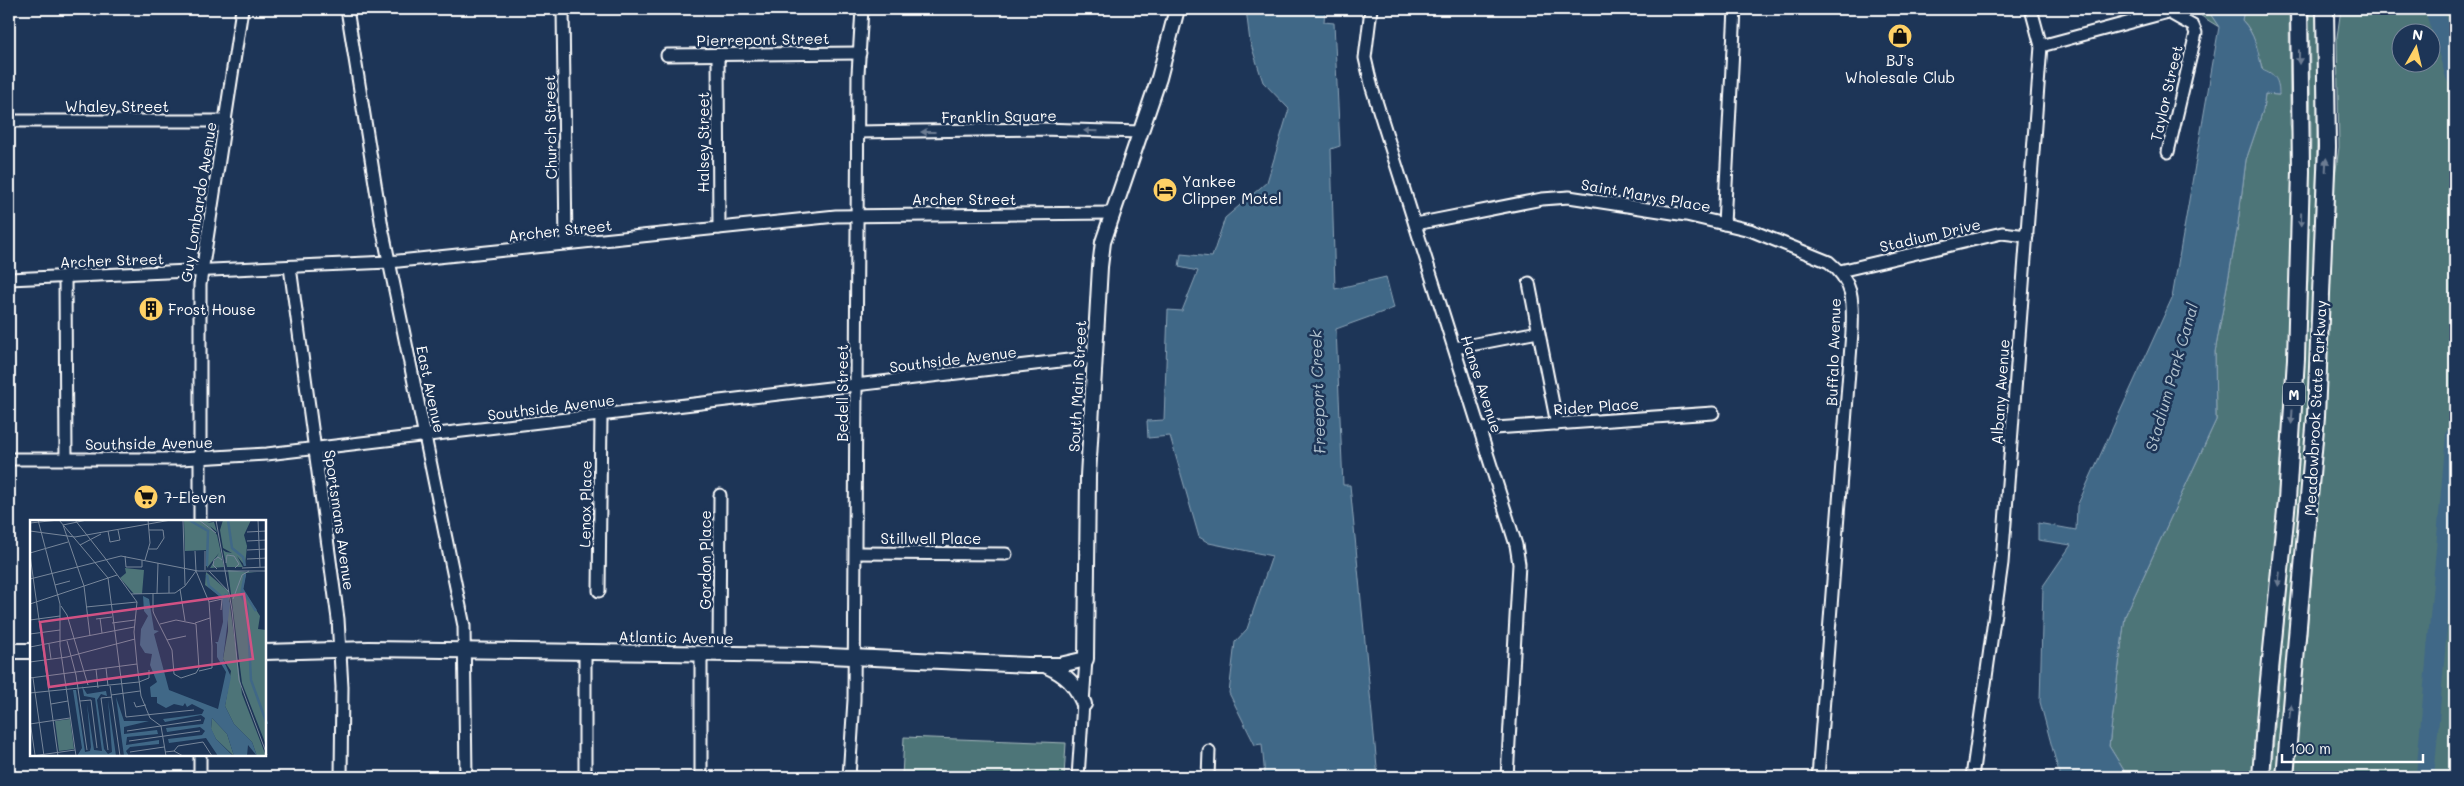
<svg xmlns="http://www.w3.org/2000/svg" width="2464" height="786" font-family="Mali,sans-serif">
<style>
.green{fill:#4d7478;stroke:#a6babc;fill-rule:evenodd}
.water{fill:#406887;stroke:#8ca4b7}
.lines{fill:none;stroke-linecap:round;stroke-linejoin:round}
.river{stroke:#406887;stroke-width:18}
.minor-casing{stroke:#fff;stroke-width:15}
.major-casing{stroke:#fff;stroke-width:18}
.highway-casing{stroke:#fff;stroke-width:20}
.minor{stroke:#1d3557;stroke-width:11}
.major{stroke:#1d3557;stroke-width:14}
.highway{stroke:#1d3557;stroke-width:16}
.oneway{fill:#6c7c92}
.labels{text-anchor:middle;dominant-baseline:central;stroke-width:5;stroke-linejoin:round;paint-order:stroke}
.shield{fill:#1d3557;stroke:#bbc2cd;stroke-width:1}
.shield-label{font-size:14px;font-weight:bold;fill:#fff}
.street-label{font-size:15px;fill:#fff;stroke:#1d3557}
.poi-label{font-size:15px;fill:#fff;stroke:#1d3557;text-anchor:start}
.water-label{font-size:16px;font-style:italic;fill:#b3c3cf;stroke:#1d3557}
.inset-river{fill:none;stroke:#406887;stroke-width:2.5}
.inset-road{fill:none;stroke:#77869a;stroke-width:1}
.view{fill:#d15284;fill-opacity:0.15;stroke:#d15284;stroke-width:2.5}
.inset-edge{fill:none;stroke:#fff;stroke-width:2.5}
</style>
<rect width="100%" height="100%" fill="#1d3557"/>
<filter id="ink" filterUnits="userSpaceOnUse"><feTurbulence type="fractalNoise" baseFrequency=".02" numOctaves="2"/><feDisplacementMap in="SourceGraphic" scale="10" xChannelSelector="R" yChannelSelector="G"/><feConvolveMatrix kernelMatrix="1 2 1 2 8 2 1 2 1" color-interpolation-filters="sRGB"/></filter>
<g filter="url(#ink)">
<g class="green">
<path d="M2190 9H2207L2219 27Z"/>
<path d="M2244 9H2289L2290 124 2295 151 2288 346 2282 460 2254 777H2128L2109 746 2125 616 2216 420 2215 352 2237 231 2246 160 2263 110 2265 94 2279 95C2274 86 2265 77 2262 67 2255 49 2256 34 2242 20Z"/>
<path d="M2309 9H2316L2317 39C2318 205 2313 371 2299 537 2292 617 2281 697 2277 777H2271L2293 513 2308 280 2311 135Z"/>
<path d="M2341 9H2455V777H2294L2298 709 2307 634 2319 483 2327 357 2333 193 2339 147 2337 37ZM2402 32H2432V62H2402Z"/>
<path d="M904 737 1066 743 1064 777H902Z"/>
</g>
<g class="water">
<path d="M1246 9H1325L1324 22 1334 23 1340 146 1331 149 1335 289 1386 277 1394 308 1336 329 1343 485H1350L1378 777H1265L1262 744 1255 745 1229 693 1235 642 1247 629 1272 556 1209 543 1199 537 1170 436 1148 438 1147 421 1164 420 1168 310 1182 311 1198 271 1179 267 1181 254 1212 257 1225 218 1267 182 1289 109 1263 82 1250 42Z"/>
<path d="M2207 9H2216L2229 14 2232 9H2244L2242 20C2255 34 2258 50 2262 69 2276 74 2279 81 2279 95L2265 94 2263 110 2246 160 2237 231 2215 352 2216 420 2125 616 2109 746 2128 777H2060L2040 702 2043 586 2071 545 2038 540V523L2076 530 2077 506 2172 298 2219 27Z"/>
</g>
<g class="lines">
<g class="river">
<path d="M2434 9 2455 76"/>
<path d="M2425 777 2455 435"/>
</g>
<defs>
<g id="minor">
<path d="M347 9 382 227 464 626 466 777"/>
<path d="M563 9 566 244"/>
<path d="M1371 9 1365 58 1372 88 1516 545 1519 564 1507 777"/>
<path d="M2041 46 2168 12 2193 26 2196 33 2168 152"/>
<path d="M667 55 860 53"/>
<path d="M718 55 719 228"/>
<path d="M9 121H226"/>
<path d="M858 132 1042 129 1140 132"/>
<path d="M1416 224 1542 199 1569 197 1686 215 1750 230 1829 262C1855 283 1853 302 1852 332L1818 777"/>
<path d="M1724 224 1735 9"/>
<path d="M290 267 338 619 342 687 341 777"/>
<path d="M1840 271 2002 233 2027 236"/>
<path d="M65 277 66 459"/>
<path d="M9 279 389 262 836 216 1113 213"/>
<path d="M1529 283 1557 424"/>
<path d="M1455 348 1538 332"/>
<path d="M1480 429 1713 413"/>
<path d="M9 459H180L267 454 1094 357"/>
<path d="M200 521V285L242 9"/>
<path d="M856 553 1006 554"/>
<path d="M599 591 601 416"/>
<path d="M719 654 720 495"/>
<path d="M200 777V755"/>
<path d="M585 777V652"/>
<path d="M701 777V653"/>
<path d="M849 777 854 700 858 74 862 9"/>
<path d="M1078 777 1086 659"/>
<path d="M1208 777 1209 751"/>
<path d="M1972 777 2002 563 2041 46 2031 9"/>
</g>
<g id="major">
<path d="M9 651H31"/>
<path d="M265 652 369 649 807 655 1028 665H1060L1086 659 1088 476 1100 267 1103 242 1159 78 1177 9"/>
<path d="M1047 666C1067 675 1075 684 1084 704"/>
</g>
<g id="highway">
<path d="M2261 777 2266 710 2287 500 2296 359 2301 171 2299 9"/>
<path d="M2285 777 2316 416 2327 147 2325 9"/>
</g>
</defs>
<use href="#minor" class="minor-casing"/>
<use href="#major" class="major-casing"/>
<use href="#highway" class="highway-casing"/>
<use href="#minor" class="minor"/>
<use href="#major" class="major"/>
<use href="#highway" class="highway"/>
</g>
<defs><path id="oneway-solid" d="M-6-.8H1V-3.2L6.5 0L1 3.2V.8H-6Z" transform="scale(1.25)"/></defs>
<g class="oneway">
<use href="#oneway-solid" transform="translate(2299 57) rotate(90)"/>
<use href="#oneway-solid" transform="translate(1091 131) rotate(-179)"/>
<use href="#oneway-solid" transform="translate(928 132) rotate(-180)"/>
<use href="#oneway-solid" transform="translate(2326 165) rotate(-87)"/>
<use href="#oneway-solid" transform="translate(2301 220) rotate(91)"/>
<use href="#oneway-solid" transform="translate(2292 417) rotate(94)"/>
<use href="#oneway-solid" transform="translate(2279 579) rotate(96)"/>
<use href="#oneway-solid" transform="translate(2290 711) rotate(-84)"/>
</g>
</g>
<defs>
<symbol id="shop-disc" viewBox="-11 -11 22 22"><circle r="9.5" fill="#ffd166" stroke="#1d3557"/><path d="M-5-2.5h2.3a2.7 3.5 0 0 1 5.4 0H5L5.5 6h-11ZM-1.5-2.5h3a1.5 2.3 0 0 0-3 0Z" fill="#111"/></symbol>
<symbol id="hotel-disc" viewBox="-11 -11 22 22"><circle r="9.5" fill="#ffd166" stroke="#1d3557"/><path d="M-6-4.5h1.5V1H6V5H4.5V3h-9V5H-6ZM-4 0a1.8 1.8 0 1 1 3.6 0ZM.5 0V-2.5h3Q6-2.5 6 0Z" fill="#111"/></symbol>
<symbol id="building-disc" viewBox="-11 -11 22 22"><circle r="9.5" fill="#ffd166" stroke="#1d3557"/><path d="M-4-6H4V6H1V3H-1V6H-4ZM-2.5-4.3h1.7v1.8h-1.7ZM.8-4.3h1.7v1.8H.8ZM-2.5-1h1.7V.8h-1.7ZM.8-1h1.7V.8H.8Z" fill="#111"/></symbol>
<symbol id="supermarket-disc" viewBox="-11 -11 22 22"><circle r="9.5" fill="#ffd166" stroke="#1d3557"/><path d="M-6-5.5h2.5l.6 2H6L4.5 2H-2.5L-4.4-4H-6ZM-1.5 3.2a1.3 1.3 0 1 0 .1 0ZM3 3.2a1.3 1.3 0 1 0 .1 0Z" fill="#111"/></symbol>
</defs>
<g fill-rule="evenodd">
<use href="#shop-disc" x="1886" y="22" width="28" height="28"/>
<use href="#hotel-disc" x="1151" y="176" width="28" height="28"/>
<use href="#building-disc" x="137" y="295" width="28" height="28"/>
<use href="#supermarket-disc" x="132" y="483" width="28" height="28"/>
</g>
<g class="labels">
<rect class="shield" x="2283" y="382.5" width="22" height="23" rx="4"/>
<g class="shield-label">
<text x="2294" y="394">M</text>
</g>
<g class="street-label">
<text transform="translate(763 39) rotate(-1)">Pierrepont Street</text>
<text transform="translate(2166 93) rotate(-77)">Taylor Street</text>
<text x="117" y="106">Whaley Street</text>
<text transform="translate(999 116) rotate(-1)">Franklin Square</text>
<text transform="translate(550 127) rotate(-91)">Church Street</text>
<text transform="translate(703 142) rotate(-90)">Halsey Street</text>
<text transform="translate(1646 195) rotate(10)">Saint Marys Place</text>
<text x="964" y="199">Archer Street</text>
<text transform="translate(198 202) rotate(-81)">Guy Lombardo Avenue</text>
<text transform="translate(560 230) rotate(-6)">Archer Street</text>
<text transform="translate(1930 235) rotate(-13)">Stadium Drive</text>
<text transform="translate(112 260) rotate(-2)">Archer Street</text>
<text transform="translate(1833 352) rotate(-88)">Buffalo Avenue</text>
<text transform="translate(953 359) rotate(-7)">Southside Avenue</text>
<text transform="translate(1482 384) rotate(72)">Hanse Avenue</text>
<text transform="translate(1077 386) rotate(-87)">South Main Street</text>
<text transform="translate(431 389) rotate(78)">East Avenue</text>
<text transform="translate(2000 392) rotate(-86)">Albany Avenue</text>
<text transform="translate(842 393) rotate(-90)">Bedell Street</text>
<text transform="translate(1596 406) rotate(-4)">Rider Place</text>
<text transform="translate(551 407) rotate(-7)">Southside Avenue</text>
<text transform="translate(2315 408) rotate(-87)">Meadowbrook State Parkway</text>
<text transform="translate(149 443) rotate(-1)">Southside Avenue</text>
<text transform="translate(585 504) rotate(-89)">Lenox Place</text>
<text transform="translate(340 520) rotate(82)">Sportsmans Avenue</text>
<text x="931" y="538">Stillwell Place</text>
<text transform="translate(705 560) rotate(-90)">Gordon Place</text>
<text transform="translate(676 637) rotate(1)">Atlantic Avenue</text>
</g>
<g class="poi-label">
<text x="1900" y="60" text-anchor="middle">BJ's<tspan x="1900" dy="17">Wholesale Club</tspan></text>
<text x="1182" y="181">Yankee<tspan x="1182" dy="17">Clipper Motel</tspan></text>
<text x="168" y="309">Frost House</text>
<text x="164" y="497">7-Eleven</text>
</g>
<g class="water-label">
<text transform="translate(2171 377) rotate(-74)">Stadium Park Canal</text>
<text transform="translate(1317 392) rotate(-92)">Freeport Creek</text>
</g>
</g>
<g transform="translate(30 520)">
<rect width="236" height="236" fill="#1d3557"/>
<path d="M154 0H184L177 3 184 2 187 12 180 6 187 15 194 47 180 48 189 33 177 48 176 30 155 31ZM193 0H221L214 15 217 26 215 46 207 36 213 47H197L193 30 196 32 202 33 193 28 190 10ZM95 48 114 50 112 74H104L90 58 96 53ZM198 50 227 53H216L213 69 230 96 228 109 236 110V225L212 163ZM176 52 198 71 212 174 236 236H227L222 222 204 204 195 186 201 151 193 139 198 111V82L175 65ZM182 198 197 214 204 236 186 219 181 209ZM40 199 44 229 29 231 25 201Z" fill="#4d7478"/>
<path d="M196 73 200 84 193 139 201 157 195 186 204 204 222 222 227 236 218 225 217 236H204L197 214 182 198 181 208 186 219 203 236H188L176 218 139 223 138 219 172 215 175 211 170 207 137 212 136 208 173 204 175 198 171 195 135 202 133 199 172 194 174 190 162 184 157 187 155 183 153 186 144 184 136 188 127 183V177H121L120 167 127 162 120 145 122 134 115 133 110 125 111 109 118 96 114 91 113 76 119 79 124 110 129 111 124 114 139 170 188 189 196 152 187 137V124L185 122H188L193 102 192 77ZM52 166 57 174 76 171 77 176 71 174 67 180 74 229 78 234 82 232 78 180 86 236H47L52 228 43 170H46L55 232 60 231 61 227 57 184 64 230 72 231 65 178 54 176ZM86 177 94 201H119L94 207V214L127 210 128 214 97 217 96 225 129 220V224L100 227 96 231 99 236H94Z" fill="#406887"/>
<path class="inset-river" d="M159 0 178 11 177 46M198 0 202 28 213 37 215 46M215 54 211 75 217 86 221 160 237 204M177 55 179 66 192 77M212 69 226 91"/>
<path class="inset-road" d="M8 0 30 84V126L46 236M29 0 78 58 87 55M45 0 75 38M57 0 33 5 54 66 60 116M153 0 155 65M169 0 186 13M186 0 202 90 209 160 237 235M228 0 230 47M0 3 29 0M0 11 45 17 141 0M78 11 80 22 90 20 88 10M217 12 237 11M217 21 237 20M50 25 71 14M119 29H127L134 18 133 10H119M217 30 237 29M165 31 166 51 179 82 182 126V148L169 151M175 31V50M0 33 38 22M0 35 28 236M95 36 96 47H112V40M217 39 237 38M115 40 120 23 118 0M196 43 197 35 204 36 209 44 205 48M212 48 237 47M187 49 183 45 184 40 188 37 192 40M179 51 199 72M0 59 91 36 168 51H237M25 65 40 61M150 69 155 101M139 73V56M101 74 145 73 155 66 166 51M123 74V91L124 94 142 130 144 154 151 158 166 153 169 148 166 104 146 100 130 104M127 74 128 43M203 79 212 55 219 51M179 82 192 79 191 90M0 84 78 58 96 197 164 190M31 86 37 95 58 165M56 87 107 82M70 98 72 113M66 99 82 97M0 100 30 96M82 103 105 100M165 103 180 98M0 114 30 110M137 120 156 116M37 121 46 155 57 230M19 124 21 139M0 127 104 107M0 142 37 137 105 119M107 144 111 176 120 198 131 206 136 236M76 148 78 166M66 149 68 168M0 158 107 144 104 112 107 82 75 38M3 158 14 236M80 166 90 236M0 173 109 162 119 158V150M81 175 110 171M50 181 61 180 67 228M104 182 106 187 116 185M21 184 38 181M0 201 5 235M0 204 40 198M97 211 171 200M99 221 170 211M78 230 71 178 82 177M144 231 148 226 173 222 182 236M100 232 134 227M135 232 144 231 153 236M2 236 45 230"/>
<path class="view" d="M214 74 223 139 19 167 10 102Z"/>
<rect width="236" height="236" class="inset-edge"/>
</g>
<rect width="2464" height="786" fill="none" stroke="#1d3557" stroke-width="30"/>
<rect x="15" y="15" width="2434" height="756" fill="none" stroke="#fff" stroke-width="2" filter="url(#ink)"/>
<g transform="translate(2416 48) rotate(8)"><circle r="24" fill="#1d3557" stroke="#77869a"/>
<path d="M0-4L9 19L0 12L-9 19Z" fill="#ffd166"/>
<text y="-8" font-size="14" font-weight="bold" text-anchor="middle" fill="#ffffff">N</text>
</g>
<path d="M2282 754v8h141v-8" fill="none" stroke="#ffffff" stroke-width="2.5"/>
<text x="2289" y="754" font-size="15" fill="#ffffff" stroke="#1d3557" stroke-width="4" paint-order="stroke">100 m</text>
</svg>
